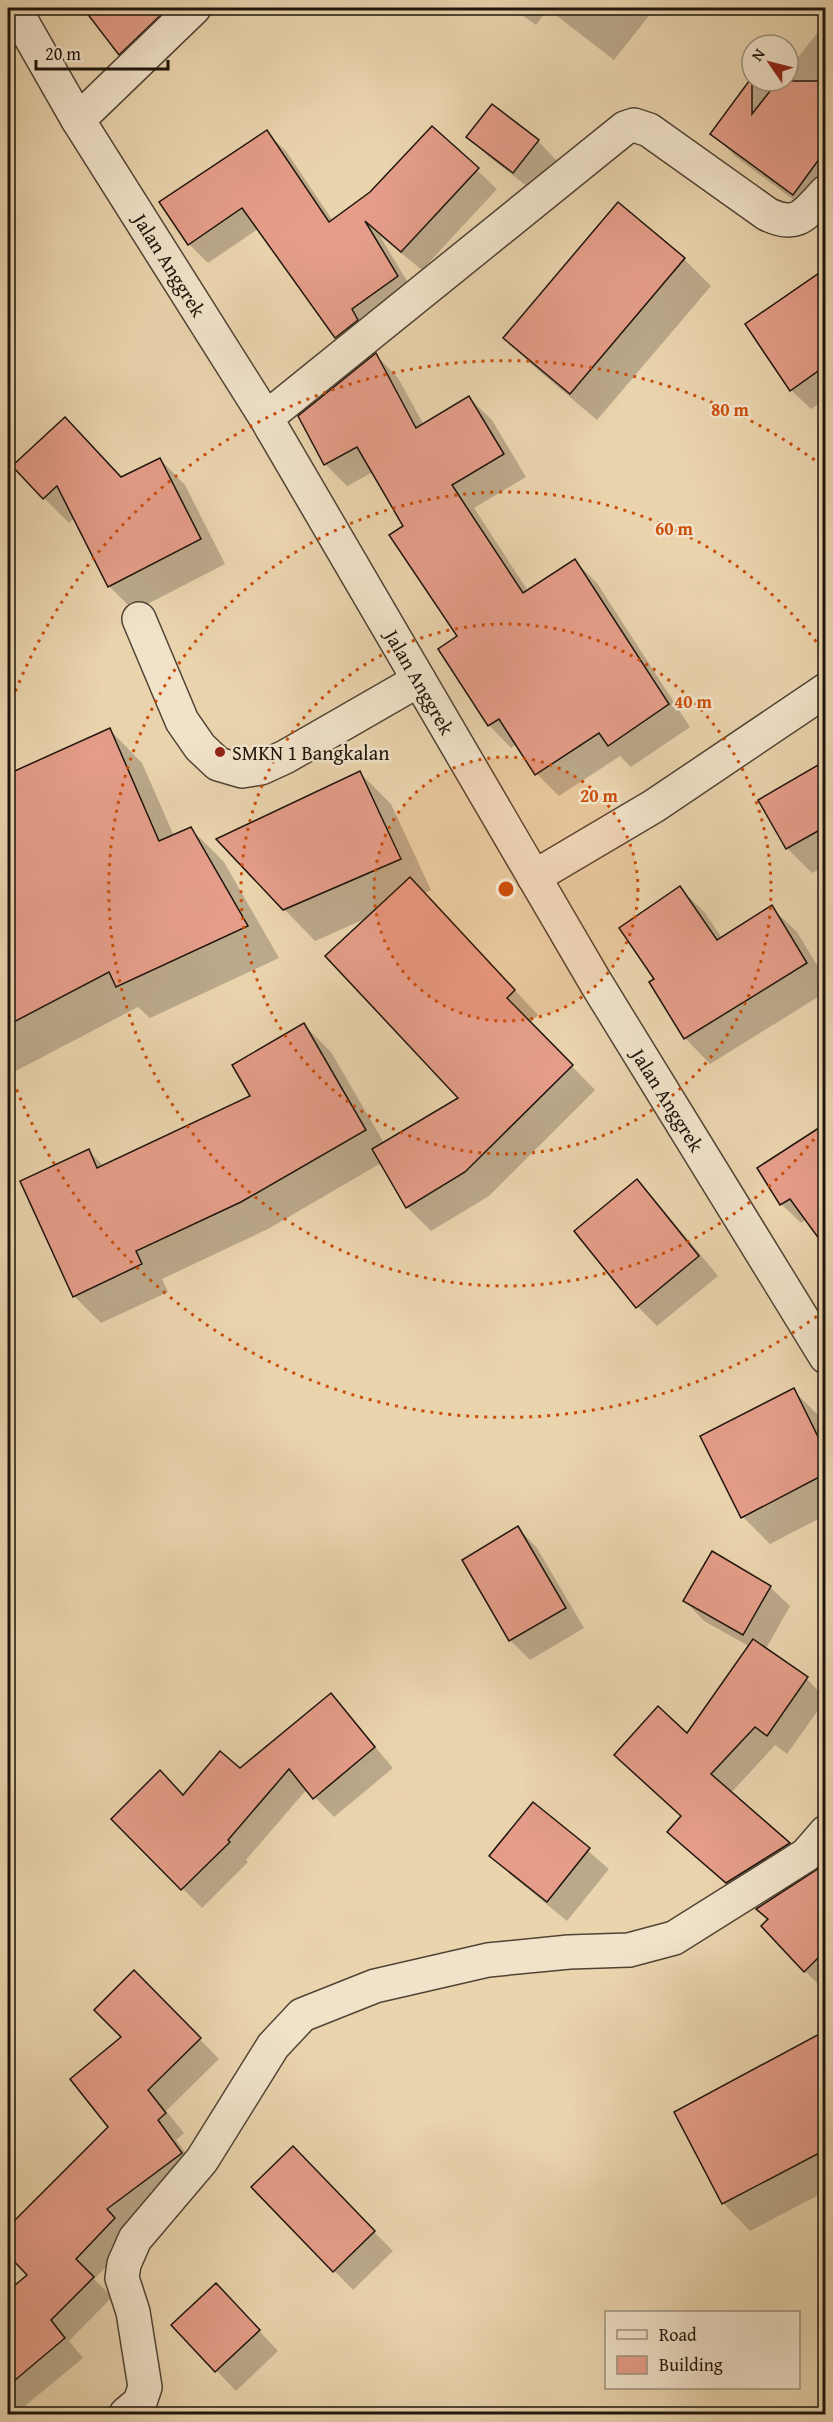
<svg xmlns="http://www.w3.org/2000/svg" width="833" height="2422" font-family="'Gentium Book Plus',serif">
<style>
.shadow{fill:#0003}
.building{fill:#e59d89;stroke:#1d140b;stroke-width:1.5}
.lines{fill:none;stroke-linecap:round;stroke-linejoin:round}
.minor-casing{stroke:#504434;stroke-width:36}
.minor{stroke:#f1e3ca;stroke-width:33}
.ring{fill:none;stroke:#ca4f0c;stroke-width:3;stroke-dasharray:3 6}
.poi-dot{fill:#8f2418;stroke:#f1e3ca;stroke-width:2}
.labels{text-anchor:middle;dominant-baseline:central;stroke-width:5;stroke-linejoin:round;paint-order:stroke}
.street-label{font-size:20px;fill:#1d140b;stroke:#f1e3ca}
.poi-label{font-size:20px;fill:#1d140b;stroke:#f1e3ca;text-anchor:start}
.centre{fill:#ca4f0c;stroke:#f1e3ca;stroke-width:3}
.ring-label{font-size:18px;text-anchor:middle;font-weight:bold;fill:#ca4f0c;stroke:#f1e3ca;stroke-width:5;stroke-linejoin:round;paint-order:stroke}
</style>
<rect width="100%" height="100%" fill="#ead4ae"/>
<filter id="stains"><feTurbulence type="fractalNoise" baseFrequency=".00333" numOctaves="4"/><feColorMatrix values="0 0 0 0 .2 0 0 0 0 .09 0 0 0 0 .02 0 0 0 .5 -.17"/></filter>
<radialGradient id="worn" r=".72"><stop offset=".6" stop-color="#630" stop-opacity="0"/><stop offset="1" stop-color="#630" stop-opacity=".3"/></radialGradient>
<g class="shadow">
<path d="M85 8H210L212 10 201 14 139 73 120 54Z"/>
<path d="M512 8H655L614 60 548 9 536 25Z"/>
<path d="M826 22V208L818 218 736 157 712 133 752 80 788 81V70Z"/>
<path d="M432 128 497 189 422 270 380 236 416 296 355 357 336 337 258 229 208 263 189 244 266 132 286 151 333 221 371 193Z"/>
<path d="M468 136 538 141 557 161 533 191 488 156Z"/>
<path d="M684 259 711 286 597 420 532 365 505 338Z"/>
<path d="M818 275 826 283V399L811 409 791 390Z"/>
<path d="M376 355 398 378 424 425 469 398 492 420 526 477 474 508 528 591 575 561 597 583 690 727 631 767 620 756 559 796 537 774 517 744 511 748 489 725 440 650 459 637 405 526 373 472 347 486 325 464Z"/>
<path d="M65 419 122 479 160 459 185 485 225 564 134 611 109 586 75 518 69 523 44 498Z"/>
<path d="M110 730 142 763 174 836 191 829 224 862 279 958 150 1018 138 1007 8 1075V776Z"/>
<path d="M826 763V865L812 873 787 848 760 800Z"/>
<path d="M360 773 391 804 431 890 424 893 538 1015 530 1023 595 1090 489 1196 431 1231 407 1207 381 1163 268 1229 162 1279 168 1292 101 1323 74 1296 88 1151 104 1166 252 1097 304 1025 331 1052 384 1143 460 1098 367 918 315 941 284 909Z"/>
<path d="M680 888 705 913 722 938 771 907 797 932 826 980V992L710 1064 685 1038 651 982 656 980Z"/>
<path d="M826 1126V1244L807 1219 801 1223 781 1204 759 1168Z"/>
<path d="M637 1181 656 1201 718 1276 657 1326 638 1307Z"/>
<path d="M793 1390 820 1417 826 1427V1515L770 1544 743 1517Z"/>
<path d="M518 1528 537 1548 584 1628 530 1660 510 1640 464 1560Z"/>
<path d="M770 1587 790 1606 763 1654 704 1621 685 1601Z"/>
<path d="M781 1660 807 1679 826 1699 787 1754 775 1745 731 1793 808 1863 747 1902 669 1832 682 1817 689 1736Z"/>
<path d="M331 1695 393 1768 334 1817 307 1789 246 1860 248 1862 202 1908 113 1819 184 1797 240 1770Z"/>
<path d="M534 1804 609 1869 567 1921 511 1875 491 1856Z"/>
<path d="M826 1865V1989L824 1990 805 1971 758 1909Z"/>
<path d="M134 1972 219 2059 166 2111 184 2133 176 2140 200 2173 94 2279 112 2297 69 2341 83 2358 15 2414H8V2293L29 2275 8 2253V2229L110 2127Z"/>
<path d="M826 2033V2191L750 2231 723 2203 676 2112Z"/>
<path d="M293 2149 393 2251 353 2290 253 2188Z"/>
<path d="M235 2305 278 2351 236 2391 173 2325Z"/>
</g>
<g class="building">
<path d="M83 8H168L119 55Z"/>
<path d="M752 77V114L778 81H825V151L793 195 710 134Z"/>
<path d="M492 104 539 140 513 173 466 137Z"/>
<path d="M432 126 479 168 401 252 365 221 398 276 352 309 358 320 335 338 242 208 188 245 159 202 267 130 329 222 370 192Z"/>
<path d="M618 202 685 258 570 394 503 338Z"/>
<path d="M825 269V366L790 391 745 324Z"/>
<path d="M376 353 416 428 469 396 504 454 452 485 523 593 575 559 669 704 608 746 599 733 535 775 499 719 488 726 438 649 457 636 389 535 403 526 357 447 324 465 298 416Z"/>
<path d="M65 417 121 477 160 458 201 539 108 587 57 486 43 499 12 466Z"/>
<path d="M110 728 159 841 191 827 248 926 116 987 109 972 8 1025V774Z"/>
<path d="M825 761V827L786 849 758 800Z"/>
<path d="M360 771 401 859 283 910 216 839Z"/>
<path d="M410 877 515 990 507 998 573 1065 465 1172 406 1208 372 1149 458 1098 325 956Z"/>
<path d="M680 886 717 940 772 905 807 963 684 1039 649 982 654 979 619 928Z"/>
<path d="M304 1023 366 1130 241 1202 136 1251 142 1264 73 1297 20 1181 89 1149 97 1168 250 1096 232 1065Z"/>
<path d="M825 1124V1247L790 1199 780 1205 757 1168Z"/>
<path d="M637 1179 699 1256 636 1308 574 1231Z"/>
<path d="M794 1388 825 1451V1474L741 1518 700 1436Z"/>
<path d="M518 1526 566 1608 509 1641 462 1560Z"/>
<path d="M712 1551 771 1586 743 1635 683 1601Z"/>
<path d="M753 1639 808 1677 767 1736 755 1727 711 1774 790 1843 726 1883 667 1832 681 1816 614 1755 658 1706 687 1733Z"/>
<path d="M331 1693 375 1747 313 1799 289 1769 228 1840 230 1842 181 1890 111 1819 160 1770 183 1795 220 1751 240 1768Z"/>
<path d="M533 1802 590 1848 547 1902 489 1856Z"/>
<path d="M819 1868 825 1873V1951L804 1972 761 1926 768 1919 756 1909Z"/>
<path d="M134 1970 201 2038 148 2090 166 2113 158 2120 182 2153 107 2209 115 2218 76 2259 94 2277 51 2320 65 2338 8 2386V2291L27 2275 8 2255V2227L108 2127 70 2079 121 2037 94 2010Z"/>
<path d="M825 2031V2150L722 2204 674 2112Z"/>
<path d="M293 2146 375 2231 333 2272 251 2187Z"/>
<path d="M216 2283 260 2330 215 2372 171 2325Z"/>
</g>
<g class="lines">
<defs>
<g id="minor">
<path d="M14 8 78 120 266 418 596 983 826 1357"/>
<path d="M78 120 194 8"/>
<path d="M266 418 625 128 634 125 649 130 767 214C798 229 805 214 826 192"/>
<path d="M139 619 182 721 200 747 218 764 242 771 261 768 285 757 419 680"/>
<path d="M534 877 654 806 826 690"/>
<path d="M126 2414 140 2402 145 2387 133 2312 122 2278 124 2264 135 2239 202 2160 273 2046 302 2015 375 1986 488 1960 569 1952 629 1950 674 1938 806 1855 826 1832"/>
</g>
</defs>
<use href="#minor" class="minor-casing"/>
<use href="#minor" class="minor"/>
</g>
<circle cx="506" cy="889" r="132" fill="#ca4f0c" fill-opacity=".12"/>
<g class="ring">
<circle cx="506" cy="889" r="132"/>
<circle cx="506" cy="889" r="265"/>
<path d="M825 1125A397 397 0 1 1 825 653"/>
<path d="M824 1311A529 529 0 0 1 9 1070M9 708A529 529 0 0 1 824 467"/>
</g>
<circle class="poi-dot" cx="220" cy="752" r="6"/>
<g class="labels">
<g class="street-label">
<text transform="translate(170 265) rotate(58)">Jalan Anggrek</text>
<text transform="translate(420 682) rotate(60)">Jalan Anggrek</text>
<text transform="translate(668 1100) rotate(58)">Jalan Anggrek</text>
</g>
<g class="poi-label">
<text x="232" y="752">SMKN 1 Bangkalan</text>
</g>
</g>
<circle cx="506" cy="889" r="9" class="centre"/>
<g class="ring-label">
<text x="730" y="416">80 m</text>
<text x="674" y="535">60 m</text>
<text x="693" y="708">40 m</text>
<text x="599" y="802">20 m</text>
</g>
<rect width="833" height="2422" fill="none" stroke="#ead4ae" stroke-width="30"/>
<rect x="9" y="9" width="815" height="2404" fill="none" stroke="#1d140b" stroke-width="3"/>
<rect x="15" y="15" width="803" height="2392" fill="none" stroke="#1d140b" stroke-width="1.5"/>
<rect x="605" y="2311" width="195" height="78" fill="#f1e3ca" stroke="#9c907e" stroke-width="1.5"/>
<rect x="617" y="2330" width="30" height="9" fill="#f1e3ca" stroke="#9c907e" stroke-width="1.5"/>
<text x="659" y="2341" font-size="18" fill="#1d140b">Road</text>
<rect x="617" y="2356" width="30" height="18" fill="#e59d89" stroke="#9c907e" stroke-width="1.5"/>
<text x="659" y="2371" font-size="18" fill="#1d140b">Building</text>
<g transform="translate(770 63) rotate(305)"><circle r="28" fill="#f1e3ca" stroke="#9c907e" stroke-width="1.5"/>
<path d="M0-4.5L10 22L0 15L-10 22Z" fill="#8f2418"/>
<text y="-9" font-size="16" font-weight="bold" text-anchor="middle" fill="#1d140b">N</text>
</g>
<path d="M36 60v9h132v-9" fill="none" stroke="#1d140b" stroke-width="3"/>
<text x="45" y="60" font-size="18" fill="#1d140b" stroke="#f1e3ca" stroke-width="4.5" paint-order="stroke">20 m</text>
<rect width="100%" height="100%" filter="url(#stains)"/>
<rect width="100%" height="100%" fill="url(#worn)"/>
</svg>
